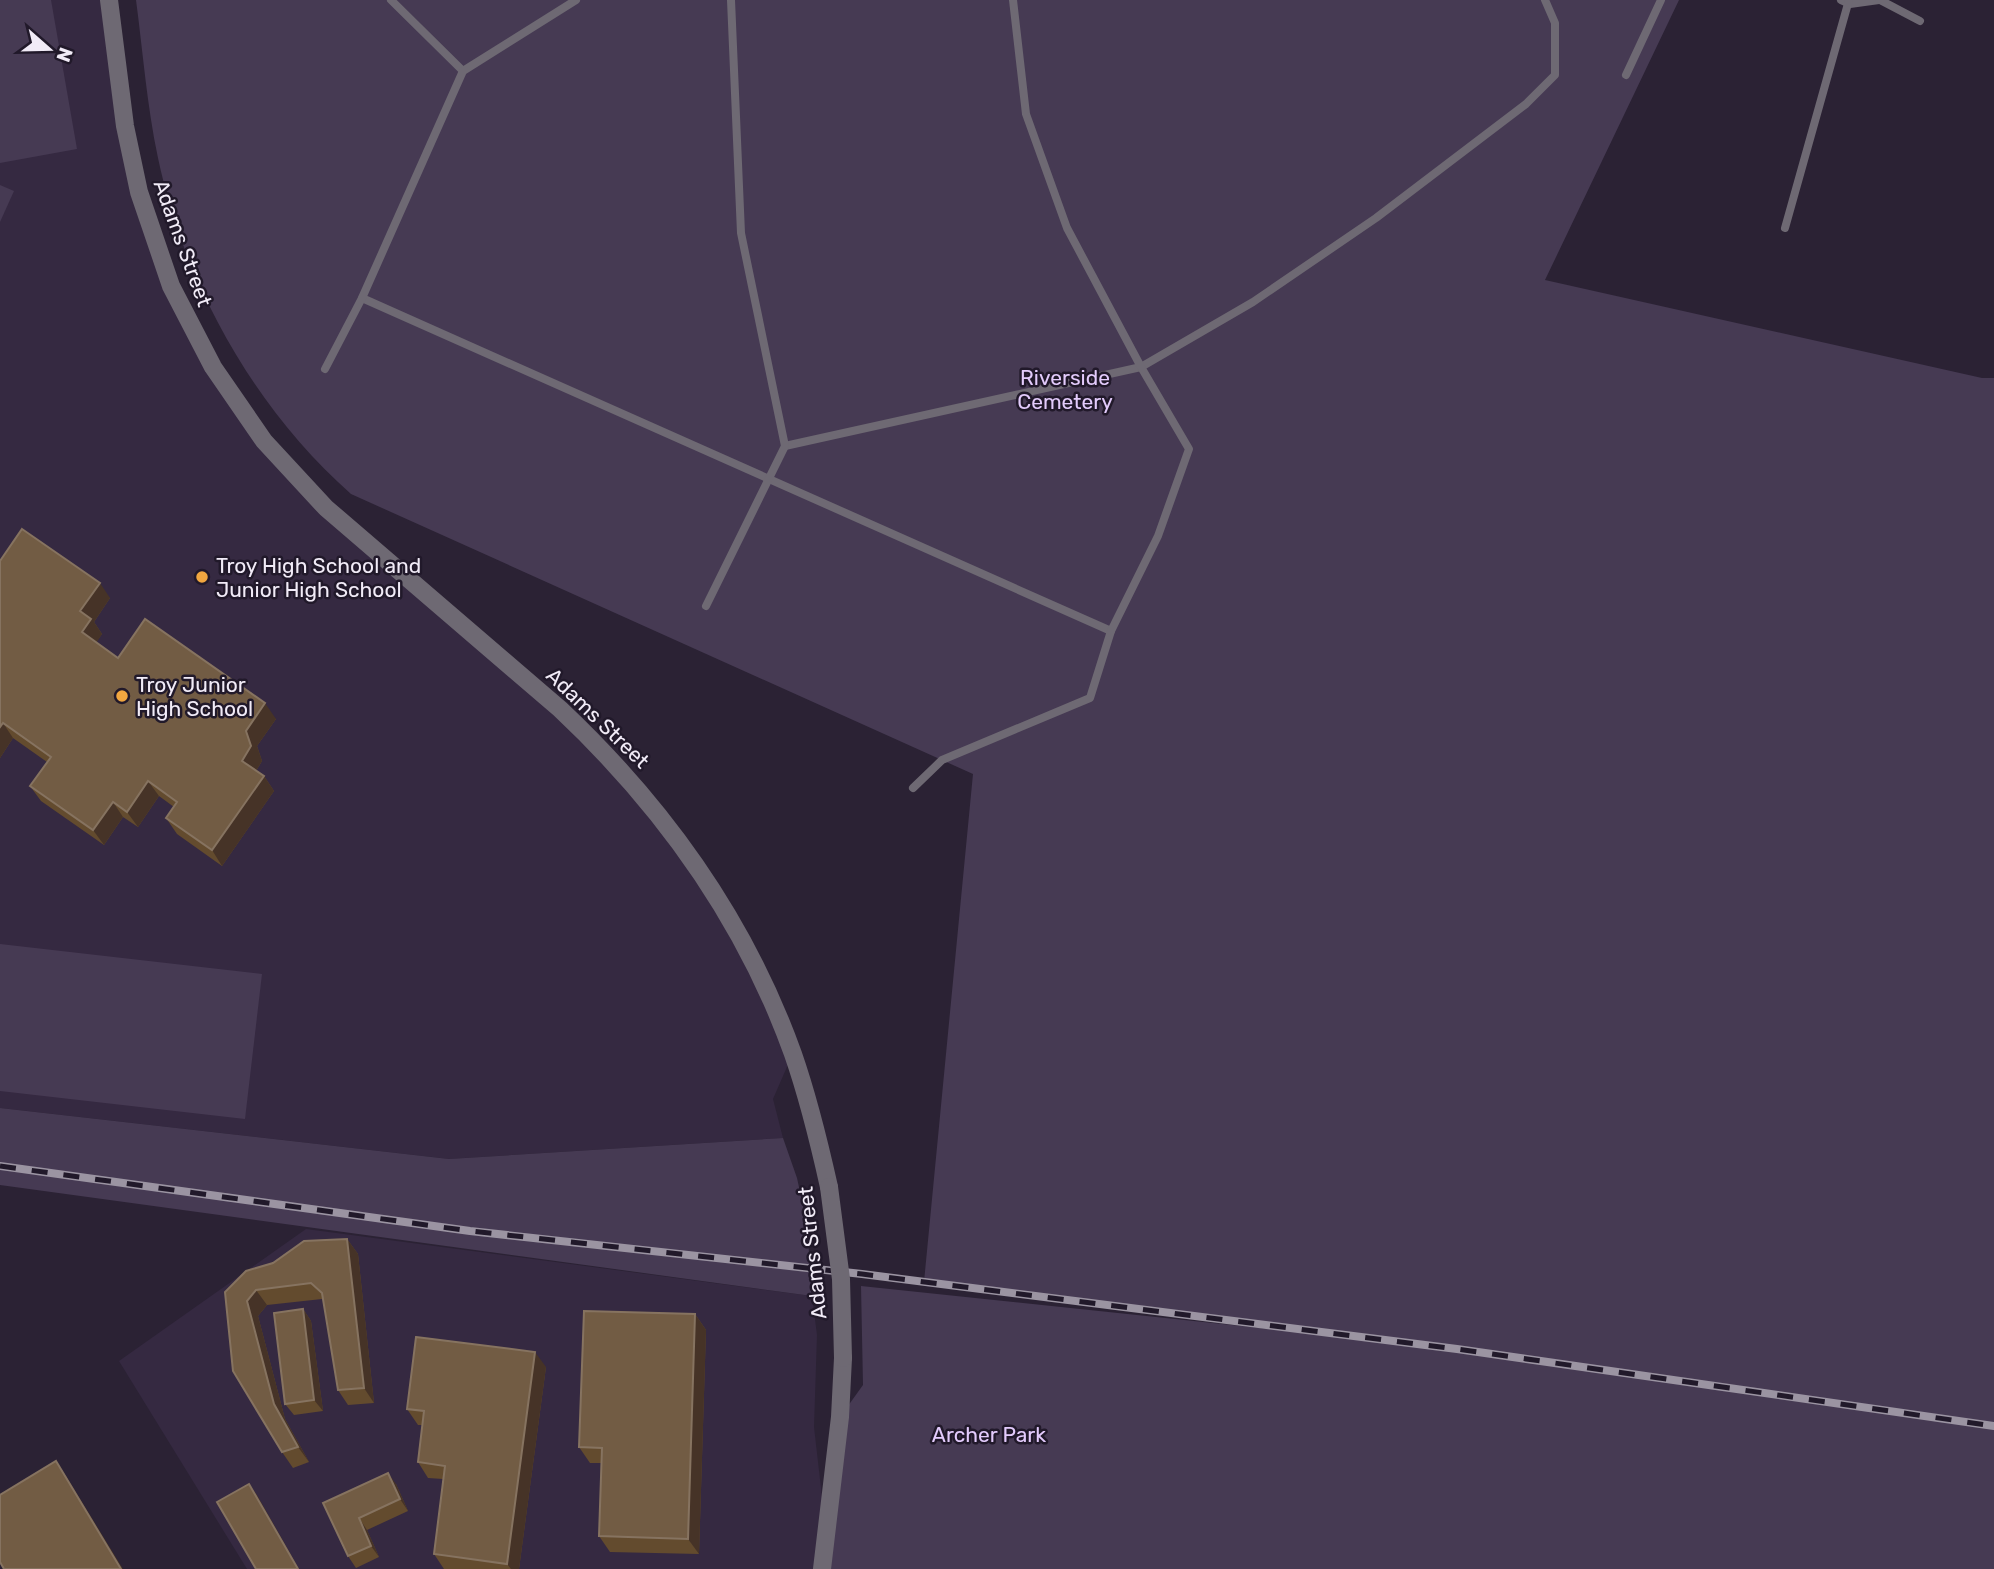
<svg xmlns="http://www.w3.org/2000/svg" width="1994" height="1569" font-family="Rubik,sans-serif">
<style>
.built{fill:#352941}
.green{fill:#463a53}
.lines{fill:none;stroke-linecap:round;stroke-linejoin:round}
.service{stroke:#6e6973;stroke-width:8}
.tertiary{stroke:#6e6973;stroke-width:18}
.rail-casing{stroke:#9b94a2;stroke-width:8}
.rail{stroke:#21192a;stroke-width:5;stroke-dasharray:16;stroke-linecap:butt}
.tertiary-bridge{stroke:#6e6973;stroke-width:18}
.wall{fill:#634b2e}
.shaded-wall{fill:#463327}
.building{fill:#725c44;stroke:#867360;stroke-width:2}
.poi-dot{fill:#f1a640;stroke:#21192a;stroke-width:2.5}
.labels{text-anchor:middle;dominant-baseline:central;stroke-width:5;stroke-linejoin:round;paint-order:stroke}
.street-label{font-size:21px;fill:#f1ebf7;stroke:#21192a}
.park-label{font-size:21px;fill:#e3cbfc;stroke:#21192a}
.poi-label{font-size:21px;fill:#f1ebf7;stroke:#21192a;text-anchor:start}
</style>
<rect width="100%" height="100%" fill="#2b2234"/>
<g class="built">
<path d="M0 0H109L119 86 162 262 264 441 560 709 685 848 793 1053 773 1099 783 1138 449 1159 0 1108Z"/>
<path d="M306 1229 812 1296 817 1335 814 1427 827 1540 822 1569H247L119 1361Z"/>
</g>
<g class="green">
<path d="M0 0H51L77 149 0 163Z"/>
<path d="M136 0H1679L1545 280 1982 378H1994V1569H822L840 1417 863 1385 861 1286 1404 1343 924 1282 973 774 351 494C254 408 185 285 158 158 147 106 143 53 136 0Z"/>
<path d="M0 185 14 191 0 222Z"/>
<path d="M0 944 262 974 245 1119 0 1091Z"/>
<path d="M0 1108 449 1159 783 1138 797 1178 807 1224 812 1296 0 1185Z"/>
</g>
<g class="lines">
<g class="service">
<path d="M391 0 463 71"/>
<path d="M1841 0 1850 4 1879 0"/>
<path d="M1880 0 1920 21"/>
<path d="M1626 75 1661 0"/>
<path d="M1785 228 1849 0"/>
<path d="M362 298 1111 631"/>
<path d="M325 369 362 298 463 71 576 0"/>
<path d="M785 446 1141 367 1253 302 1376 218 1526 104 1555 75V23L1545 0"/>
<path d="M706 606 785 446 741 233 731 0"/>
<path d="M913 788 942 760 1090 698 1111 631 1158 536 1189 449 1141 367 1067 228 1026 114 1013 0"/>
</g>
<g class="tertiary">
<path d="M109 0 125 126 139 192 171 286 213 367 264 441 326 508 560 709C663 806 745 920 793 1054 808 1097 819 1142 829 1187"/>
<path d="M822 1569 840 1417 843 1358"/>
</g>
<defs>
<path id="rail" d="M0 1166 470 1231 862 1274 1457 1349 1994 1426"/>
</defs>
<use href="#rail" class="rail-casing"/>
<use href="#rail" class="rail"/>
<path class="tertiary-bridge" d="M829 1187 841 1279 843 1358"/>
</g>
<g class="wall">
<path d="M0 561 110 598 94 622 102 634 96 642 118 658 276 719 257 746 262 761 256 771 264 776 274 791 222 866 177 834 166 818 174 807 159 796 138 827 123 817 104 845 41 801 30 786 47 762 13 738 0 758Z"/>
<path d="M347 1239 358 1254 374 1403 348 1405 338 1390 323 1300 322 1299 267 1305 258 1316 285 1419 309 1462 293 1468 282 1452 225 1292 273 1263Z"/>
<path d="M303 1309 311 1321 323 1411 294 1415 285 1404Z"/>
<path d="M695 1314 706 1330 699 1554 610 1552 599 1536 601 1463H590L579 1447Z"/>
<path d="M546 1367 519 1569H444L434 1554 443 1479 428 1478 418 1462 422 1425H418L407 1409Z"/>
<path d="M396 1484 408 1511 367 1530 379 1557 356 1568 348 1556 323 1503Z"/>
</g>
<g class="shaded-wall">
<path d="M100 583 110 598 94 622 102 634 93 648 82 632 80 611Z"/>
<path d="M265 703 276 719 257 746 262 761 253 776 242 761 246 731Z"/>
<path d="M3 723 13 738 0 758V727Z"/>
<path d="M264 776 274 791 222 866 212 850Z"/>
<path d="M148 781 159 796 138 827 127 812Z"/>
<path d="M113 802 123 817 104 845 93 830Z"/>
<path d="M347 1239 358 1254 374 1403 364 1388Z"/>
<path d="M256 1290 267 1305 258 1316 285 1419 309 1462 298 1447 274 1404 247 1301Z"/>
<path d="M303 1309 311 1321 323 1411 314 1400Z"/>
<path d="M695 1314 706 1330 699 1554 688 1539Z"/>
<path d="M535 1352 546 1367 519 1569H511L507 1564Z"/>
<path d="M56 1461 66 1476 123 1569H121Z"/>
<path d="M388 1473 396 1484 408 1511 400 1499Z"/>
<path d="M249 1484 257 1495 299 1569H298Z"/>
<path d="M359 1518 367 1530 379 1557 371 1546Z"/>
</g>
<g class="building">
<path d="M22 529 100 583 80 611 91 619 82 632 118 658 145 619 265 703 246 731 251 746 242 761 264 776 212 850 166 818 177 802 148 781 127 812 113 802 93 830 30 786 51 757 3 723 0 727V561Z"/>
<path d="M347 1239 364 1388 338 1390 322 1293 311 1283 256 1290 247 1301 274 1404 298 1447 282 1452 233 1371 225 1292 246 1271 273 1263 304 1241Z"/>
<path d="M303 1309 314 1400 285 1404 274 1313Z"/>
<path d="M584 1311 695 1314 688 1539 599 1536 602 1448 579 1447Z"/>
<path d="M416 1337 535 1352 507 1564 434 1554 445 1466 418 1462 424 1411 407 1409Z"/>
<path d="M56 1461 121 1569H4L0 1562V1495Z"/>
<path d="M388 1473 400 1499 359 1518 371 1546 348 1556 323 1503Z"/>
<path d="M249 1484 298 1569H256L217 1502Z"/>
</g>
<g class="poi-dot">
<circle cx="202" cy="577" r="7"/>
<circle cx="122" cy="696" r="7"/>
</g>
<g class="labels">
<g class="street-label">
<text transform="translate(183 243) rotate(70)">Adams Street</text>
<text transform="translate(598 718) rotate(44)">Adams Street</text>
<text transform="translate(812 1253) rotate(-96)">Adams Street</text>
</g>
<g class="park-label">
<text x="1065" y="377">Riverside<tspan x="1065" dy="24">Cemetery</tspan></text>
<text x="989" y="1434">Archer Park</text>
</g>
<g class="poi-label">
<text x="216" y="565">Troy High School and<tspan x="216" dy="24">Junior High School</tspan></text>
<text x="136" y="684">Troy Junior<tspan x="136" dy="24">High School</tspan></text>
</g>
</g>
<g transform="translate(49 49) rotate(110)" stroke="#21192a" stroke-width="5" paint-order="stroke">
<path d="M0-5L12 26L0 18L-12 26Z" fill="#f1ebf7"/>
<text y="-10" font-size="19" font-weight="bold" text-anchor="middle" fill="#f1ebf7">N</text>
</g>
</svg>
